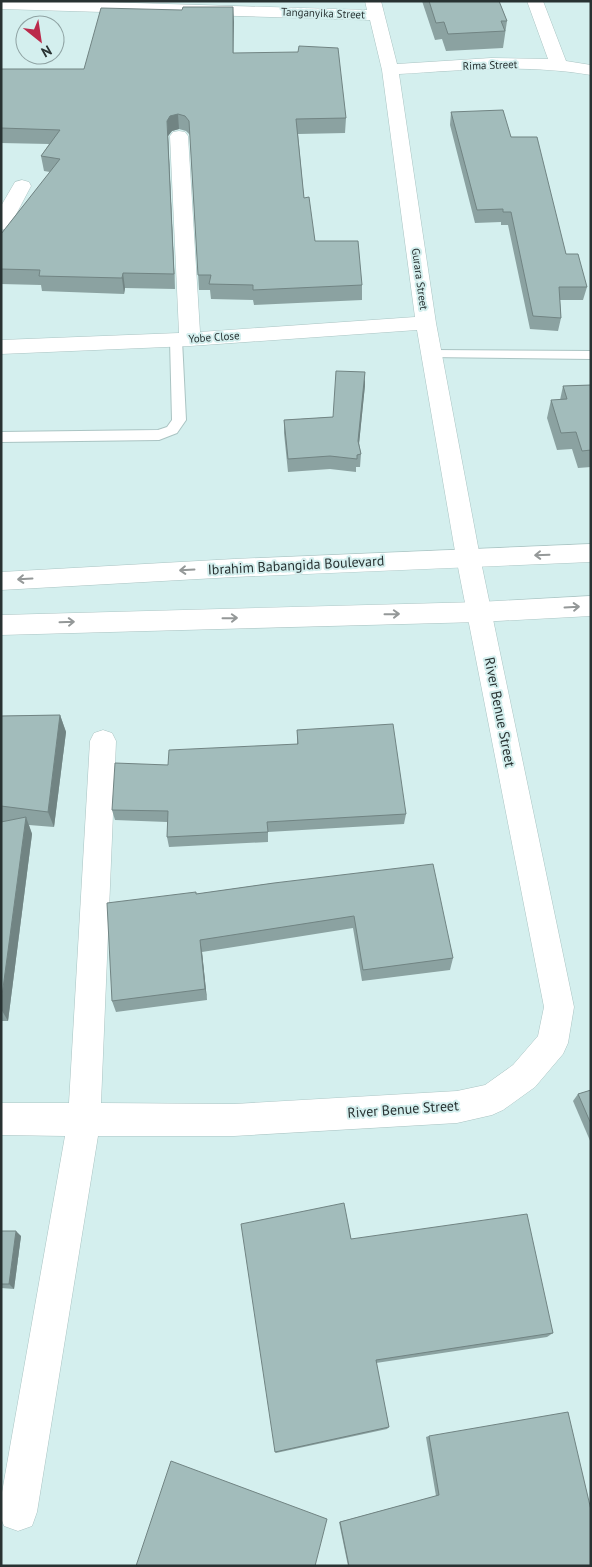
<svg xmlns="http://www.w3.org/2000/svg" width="592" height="1567" font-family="'PT Sans',sans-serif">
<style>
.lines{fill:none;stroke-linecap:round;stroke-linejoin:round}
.service-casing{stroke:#aac4c3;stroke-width:2}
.minor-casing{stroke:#aac4c3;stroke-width:1}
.tertiary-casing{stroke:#aac4c3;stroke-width:1}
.service{fill:#fff;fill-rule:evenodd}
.minor{fill:#fff;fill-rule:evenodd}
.tertiary{fill:#fff;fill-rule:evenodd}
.wall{fill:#8ba2a1}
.shaded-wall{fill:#718483}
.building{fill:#a2bcbb;stroke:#718483}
.oneway{stroke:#949898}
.labels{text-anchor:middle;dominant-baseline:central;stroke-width:4;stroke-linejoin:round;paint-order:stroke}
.far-street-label{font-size:11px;fill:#283232;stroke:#d4efee}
.street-label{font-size:14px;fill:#283232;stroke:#d4efee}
</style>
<rect width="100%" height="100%" fill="#d4efee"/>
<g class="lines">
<defs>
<g id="service">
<path d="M176 336 182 340 186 420 177 433 159 440 1 442V432L158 430 167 427 172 420 170 340Z"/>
<path d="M432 350 591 351V359L428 357 426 354 428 351Z"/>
</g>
<g id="minor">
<path d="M1 1H70L367 10 365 1H381L397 64 491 58 548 59 527 1H543L566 61 591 65V75C527 64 464 70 399 74L436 323 480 557 574 1007 568 1043 563 1054 535 1087 503 1110 492 1115 457 1123 234 1136H98L37 1512 32 1526 18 1531 4 1526 1 1518V1498L65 1136 1 1135V1103H69L90 741 94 733 103 730 112 733 116 741 101 1103 234 1104 457 1091 485 1085 513 1065 538 1036 544 1007 456 557 417 330 190 346 1 354V340L179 333 170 136 173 132 179 131 185 132 188 136 200 332 415 317 382 70 370 20 1 9Z"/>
<path d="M22 180 29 182 31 186 11 224 8 228 1 230V206L15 182Z"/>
</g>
<g id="tertiary">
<path d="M591 544V562L234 577 1 590V572L234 559Z"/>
<path d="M591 596V616L479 622 1 635V615L479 602Z"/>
</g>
</defs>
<use href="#service" class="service-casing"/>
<use href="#minor" class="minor-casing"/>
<use href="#tertiary" class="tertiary-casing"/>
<use href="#service" class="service"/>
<use href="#minor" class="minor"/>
<use href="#tertiary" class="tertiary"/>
</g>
<g class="wall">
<path d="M422 1H499L507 21 503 48 446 51 442 39 435 40Z"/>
<path d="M233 7V53L346 118 345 133 298 134 304 198 315 241 362 285V300L254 305 253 300 211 299 210 290H199L190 135 186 131 179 129 172 131 168 136 175 289 125 288 124 294 42 291 41 285 1 284V234L50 172 44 171 41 156 49 144 1 143V69H84L182 10Z"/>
<path d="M451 112 511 137 566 254 587 287 583 300H560L561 318 558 331 530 329 508 225H501V222L475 223 450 125Z"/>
<path d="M365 385 359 443 361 454 360 467H356V472L330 469 288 472 284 433V420L333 417Z"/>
<path d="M591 385V467L578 468 572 449 557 450 547 418 551 400H560L563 386Z"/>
<path d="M60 715 66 732 54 827 29 825 32 834 8 1021H1V716Z"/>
<path d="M297 730 406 814 404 824 268 832V842L169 847 167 837V822L115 820 112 810 168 765 297 744Z"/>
<path d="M274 883 453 958 450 970 362 981 353 928 202 952 207 1000 116 1012 112 1001 196 894Z"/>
<path d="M591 1090V1143L573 1101 578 1094Z"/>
<path d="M1 1231 21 1236 14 1289 1 1288Z"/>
<path d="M351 1239 553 1333 547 1337 376 1363 389 1427 387 1429 276 1453 275 1452Z"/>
<path d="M429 1436 591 1566H348L339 1522 436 1496 426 1437Z"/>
</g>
<g class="shaded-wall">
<path d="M233 7 234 22 233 68Z"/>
<path d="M178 114 179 129 172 131 168 136 175 289 174 274 167 121 170 116Z"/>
<path d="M123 273 125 288 124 294 122 278Z"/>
<path d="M365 372V385L358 454V441Z"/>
<path d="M60 715 66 732 54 827 48 812Z"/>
<path d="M26 817 32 834 8 1021 1 1009V1003Z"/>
<path d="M200 940 202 952 207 1000 205 989Z"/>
<path d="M16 1231 21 1236 14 1289 9 1284Z"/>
</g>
<g class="building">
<path d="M429 1H499L507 21H501L505 31 448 34 444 22 436 23Z"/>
<path d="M183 7H233V53L298 52 299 46 338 48 346 118 296 119 304 198 309 197 315 241H358L362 285 253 290V285L209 284 211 275H198L189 121 185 116 178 114 170 116 167 121 174 274 123 273 122 278 39 276 40 270 1 269V234L60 159 41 156 60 130 1 128V69H84L101 8 182 10Z"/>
<path d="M503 110 511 137H537L566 254H578L587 287H559L561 318 533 316 511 212H503V209L477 210 451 112Z"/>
<path d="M336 371 365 372 358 441 361 454 357 455V459L330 456 288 459 284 420 333 417Z"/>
<path d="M591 385V450L582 451 576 432 561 433 551 400 567 399 563 386Z"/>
<path d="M60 715 48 812 1 806V716Z"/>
<path d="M393 724 406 814 267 822 268 832 167 837 168 811 112 810 115 763 168 765 169 750 298 744 297 730Z"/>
<path d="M26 817 1 1003V822Z"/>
<path d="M433 864 453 958 363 970 354 916 200 940 205 989 112 1001 107 903 196 892V894L274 883Z"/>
<path d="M591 1090V1124L578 1094Z"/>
<path d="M344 1203 351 1239 527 1214 553 1333 376 1360 389 1427 275 1452 241 1224Z"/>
<path d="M1 1231H16L9 1284H1Z"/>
<path d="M568 1412 591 1510V1566H349L340 1522 439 1495 429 1436Z"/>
<path d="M171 1461 327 1519 315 1566H136Z"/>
</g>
<defs><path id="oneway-shaft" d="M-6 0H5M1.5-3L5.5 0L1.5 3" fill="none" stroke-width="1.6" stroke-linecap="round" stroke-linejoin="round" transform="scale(1.25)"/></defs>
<g class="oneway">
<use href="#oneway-shaft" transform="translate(542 555) rotate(178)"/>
<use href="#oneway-shaft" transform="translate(187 570) rotate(177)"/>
<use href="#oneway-shaft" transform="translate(25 579) rotate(177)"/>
<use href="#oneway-shaft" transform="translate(572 607) rotate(-3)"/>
<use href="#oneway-shaft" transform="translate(392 614) rotate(-1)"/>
<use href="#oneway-shaft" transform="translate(230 618) rotate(-1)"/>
<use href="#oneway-shaft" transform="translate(67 622) rotate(-2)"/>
</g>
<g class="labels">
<g class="far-street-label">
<text transform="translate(323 13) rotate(2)">Tanganyika Street</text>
<text transform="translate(490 65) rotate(-2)">Rima Street</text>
<text transform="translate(420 279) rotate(82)">Gurara Street</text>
<text transform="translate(214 337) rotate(-4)">Yobe Close</text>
</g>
<g class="street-label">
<text transform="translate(296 565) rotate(-3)">Ibrahim Babangida Boulevard</text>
<text transform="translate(500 712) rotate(79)">River Benue Street</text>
<text transform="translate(403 1109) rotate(-4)">River Benue Street</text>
</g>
</g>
<rect width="592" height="1567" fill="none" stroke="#283232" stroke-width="5"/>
<g transform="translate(40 40) rotate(150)"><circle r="24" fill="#d4efee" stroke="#8fa3a3"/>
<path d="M0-4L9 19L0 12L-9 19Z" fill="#bb2a4b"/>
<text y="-8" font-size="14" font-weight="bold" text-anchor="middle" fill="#283232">N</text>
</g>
</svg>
